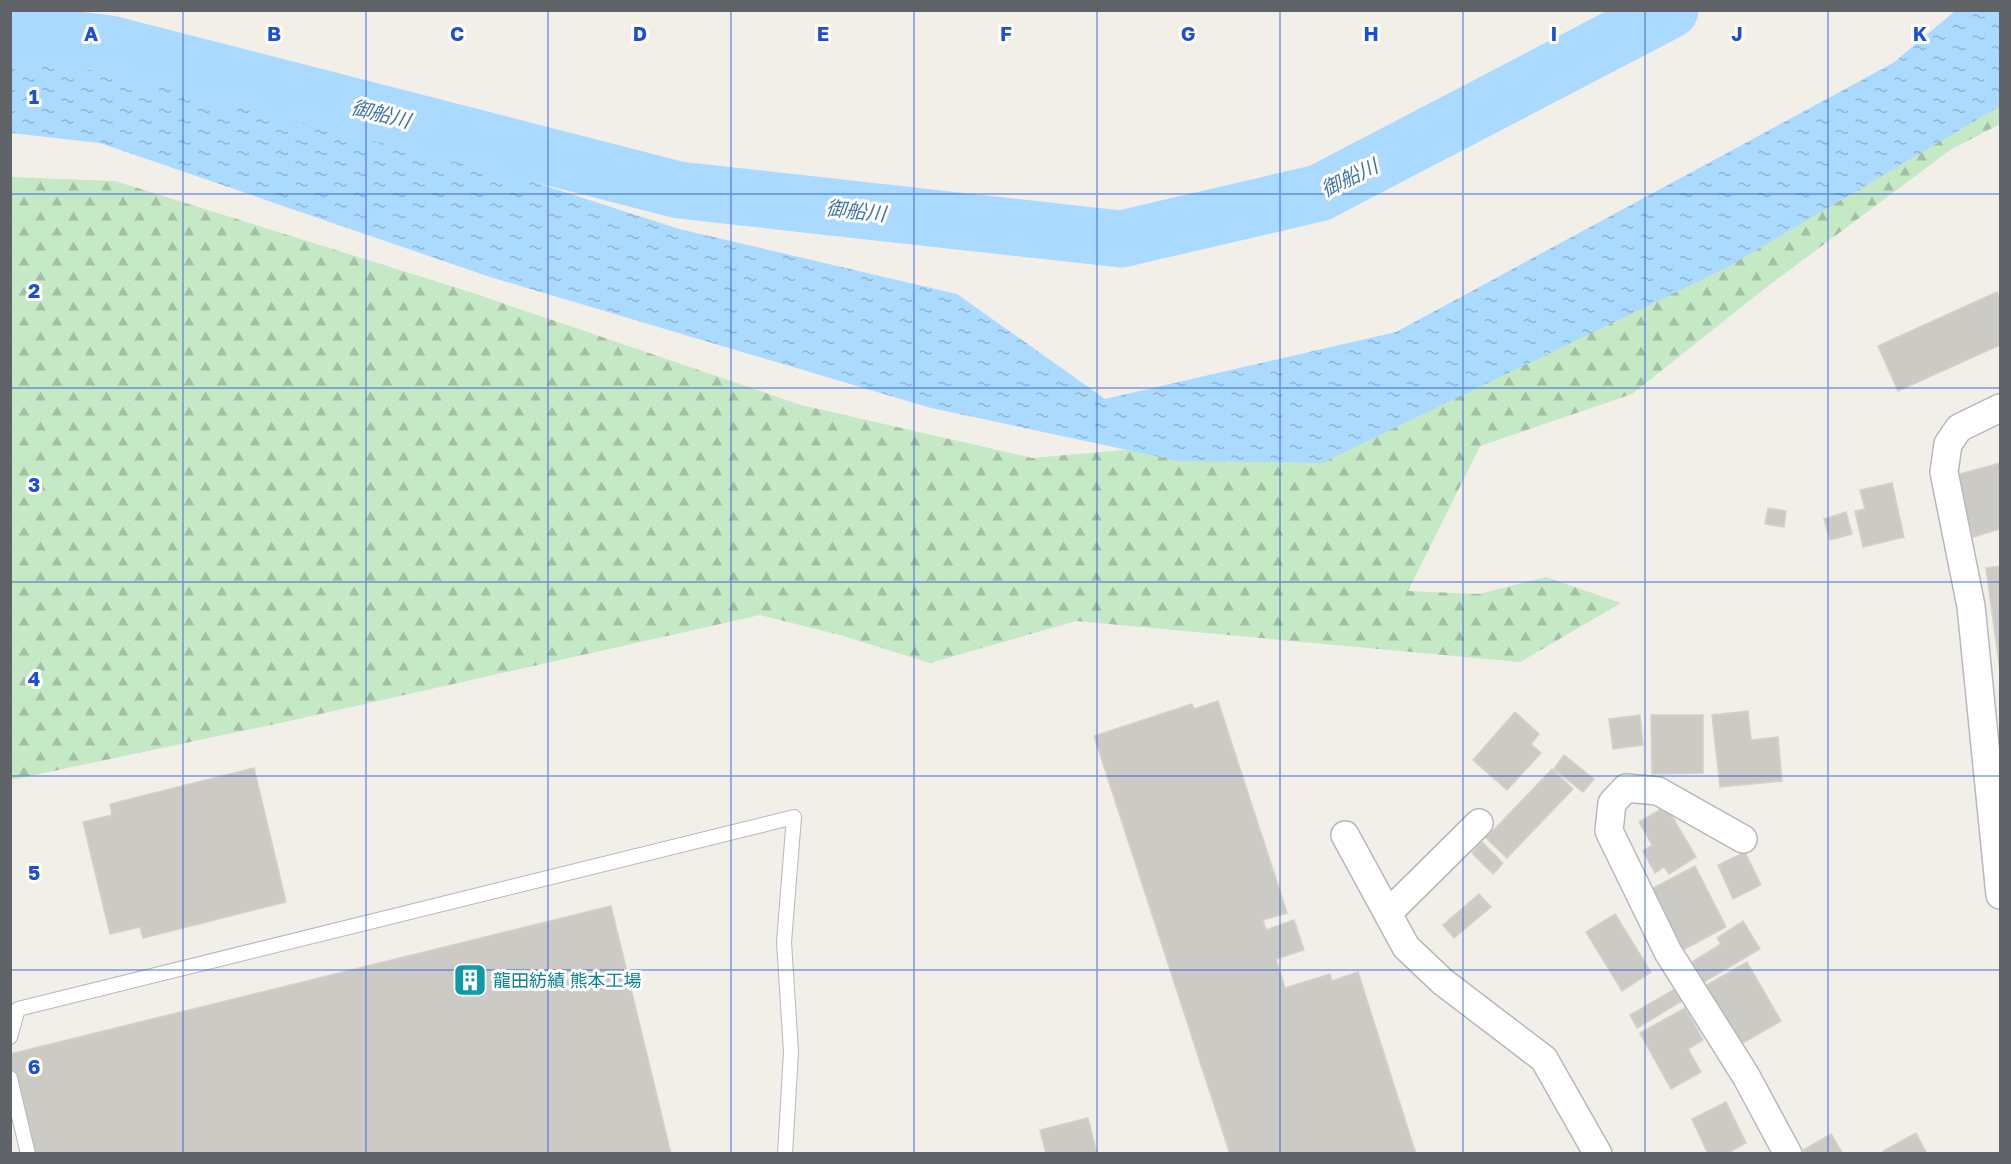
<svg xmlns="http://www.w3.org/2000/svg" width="2011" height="1164" font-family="'Golos Text','Noto Sans JP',sans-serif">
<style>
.forest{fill:url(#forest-firs)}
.water{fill:url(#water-ripples)}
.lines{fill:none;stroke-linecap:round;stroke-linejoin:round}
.river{stroke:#aadaff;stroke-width:57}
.building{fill:#cccac5;stroke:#d6d1c6;stroke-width:1.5}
.service-casing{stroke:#b5b8bc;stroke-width:16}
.minor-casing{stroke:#b5b8bc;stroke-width:30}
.service{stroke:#fff;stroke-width:14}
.minor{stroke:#fff;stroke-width:27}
.grid{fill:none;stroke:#1d4ed8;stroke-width:1.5;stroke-opacity:0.55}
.labels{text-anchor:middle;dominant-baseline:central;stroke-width:6;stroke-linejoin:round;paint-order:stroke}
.culture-label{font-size:18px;fill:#0d838f;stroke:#fff;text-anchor:start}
.water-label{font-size:20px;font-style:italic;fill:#4174aa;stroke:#fff}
.grid-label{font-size:20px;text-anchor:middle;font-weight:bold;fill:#1d4ed8;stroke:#fff;stroke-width:6;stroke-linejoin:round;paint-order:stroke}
</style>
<defs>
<pattern id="forest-firs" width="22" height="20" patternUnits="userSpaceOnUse" patternTransform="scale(1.5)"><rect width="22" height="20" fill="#c5e8c5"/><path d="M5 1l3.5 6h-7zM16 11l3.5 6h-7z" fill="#a3c0a4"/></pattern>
<pattern id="water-ripples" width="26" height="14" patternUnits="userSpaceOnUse" patternTransform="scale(1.5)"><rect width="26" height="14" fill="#aadaff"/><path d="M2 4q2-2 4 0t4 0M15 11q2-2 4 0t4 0" fill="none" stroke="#8eb4d2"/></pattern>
</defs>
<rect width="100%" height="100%" fill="#f1efe8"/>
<path class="forest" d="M2000 64V124L1950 150 1764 289 1632 394 1480 446 1408 591 1479 594 1546 577 1621 603 1520 662 1076 621 930 663 840 635 760 615 280 723 11 780V177L115 181 470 292 801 405 1032 458 1322 433Z"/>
<path class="water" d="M1955 11H2000V106L1726 268 1322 463 1179 461 931 408 490 277 100 143 11 133V13L679 229 957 294 1105 399 1396 332 1893 63Z"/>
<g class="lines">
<path class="river" d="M10 32 110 44 679 190 1121 239 1319 193 1670 10"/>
</g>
<g class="building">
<path d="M1997 292 2000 299V345L1898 391 1878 346Z"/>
<path d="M2000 463V529L1973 537 1956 475Z"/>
<path d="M1892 483 1904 537 1863 547 1855 511 1865 509 1860 490Z"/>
<path d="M1768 508 1786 511 1784 527 1765 524Z"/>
<path d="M1846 512 1852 534 1830 540 1824 519Z"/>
<path d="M2000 566V671L1986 568Z"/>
<path d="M1218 701 1287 913 1263 920 1266 930 1294 920 1304 950 1276 959 1285 988 1330 974 1332 981 1358 972 1416 1154H1230L1094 736 1192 704 1194 709Z"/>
<path d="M1748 711 1751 740 1778 737 1782 781 1720 787 1712 715Z"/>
<path d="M1515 712 1539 734 1531 744 1541 753 1507 790 1473 760Z"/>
<path d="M1640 715 1643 745 1613 749 1609 719Z"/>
<path d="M1651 715H1703V773L1652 774Z"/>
<path d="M1564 755 1594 779 1583 792 1554 769Z"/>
<path d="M254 768 286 902 143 938 140 927 110 934 83 822 112 815 110 804Z"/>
<path d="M1552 769 1573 789 1507 858 1486 838Z"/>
<path d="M1666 806 1696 857 1669 874 1664 867 1655 873 1643 851 1652 845 1639 822Z"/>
<path d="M1482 842 1503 863 1493 874 1472 853Z"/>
<path d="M1745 852 1761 885 1733 899 1718 865Z"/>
<path d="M1695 866 1726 927 1683 950 1651 889Z"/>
<path d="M1479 894 1491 907 1454 938 1443 925Z"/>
<path d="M611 906 671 1154H28L10 1078V1054Z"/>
<path d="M1615 914 1651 972 1622 991 1586 932Z"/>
<path d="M1743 921 1760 949 1704 982 1692 962 1721 944 1717 938Z"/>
<path d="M1747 962 1781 1021 1736 1047 1703 987Z"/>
<path d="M1680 986 1687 998 1637 1028 1630 1015Z"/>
<path d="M1685 1008 1703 1040 1688 1049 1701 1072 1671 1089 1640 1033Z"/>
<path d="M1726 1102 1746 1143 1726 1154H1708L1692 1119Z"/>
<path d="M1088 1118 1097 1154H1046L1040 1130Z"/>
<path d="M1916 1133 1927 1154H1884L1883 1151Z"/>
<path d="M1831 1134 1843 1154H1805L1803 1150Z"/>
</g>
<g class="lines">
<defs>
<g id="service">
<path d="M10 1037 18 1009 794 817 784 942 791 1052 785 1154"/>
<path d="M10 1078 28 1154"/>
</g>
<g id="minor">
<path d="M2000 408 1959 428 1948 444 1944 472 1971 606 2000 895"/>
<path d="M1345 835 1406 947 1443 982 1544 1059 1598 1154"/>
<path d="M1743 839 1658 791 1626 788 1612 803 1609 831 1668 952 1746 1076 1788 1154"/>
<path d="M1388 913 1479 823"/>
</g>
</defs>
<use href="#service" class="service-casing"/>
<use href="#minor" class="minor-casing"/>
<use href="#service" class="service"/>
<use href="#minor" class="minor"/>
</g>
<path class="grid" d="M183 10V1154M366 10V1154M548 10V1154M731 10V1154M914 10V1154M1097 10V1154M1280 10V1154M1463 10V1154M1645 10V1154M1828 10V1154M10 194H2000M10 388H2000M10 582H2000M10 776H2000M10 970H2000"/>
<defs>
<symbol id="building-square" viewBox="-11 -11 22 22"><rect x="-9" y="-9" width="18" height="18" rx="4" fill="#0f9aa8" stroke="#fff"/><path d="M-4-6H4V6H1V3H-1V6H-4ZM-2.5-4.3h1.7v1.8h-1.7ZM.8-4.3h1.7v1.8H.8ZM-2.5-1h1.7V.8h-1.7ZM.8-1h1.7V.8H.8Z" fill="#fff"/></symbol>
</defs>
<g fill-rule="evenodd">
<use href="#building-square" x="451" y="961" width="38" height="38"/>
</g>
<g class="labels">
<g class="culture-label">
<text x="493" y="980">龍田紡績 熊本工場</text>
</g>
<g class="water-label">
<text transform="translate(381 113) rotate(14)">御船川</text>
<text transform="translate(1349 177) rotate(-26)">御船川</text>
<text transform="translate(856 210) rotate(6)">御船川</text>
</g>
</g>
<g class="grid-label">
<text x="91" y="41">A</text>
<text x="274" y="41">B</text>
<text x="457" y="41">C</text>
<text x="640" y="41">D</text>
<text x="823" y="41">E</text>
<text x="1006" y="41">F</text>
<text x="1188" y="41">G</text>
<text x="1371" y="41">H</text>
<text x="1554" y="41">I</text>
<text x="1737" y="41">J</text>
<text x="1920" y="41">K</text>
<text x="34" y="104">1</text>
<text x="34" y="298">2</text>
<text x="34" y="492">3</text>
<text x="34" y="686">4</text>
<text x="34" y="880">5</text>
<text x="34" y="1074">6</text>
</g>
<rect width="2011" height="1164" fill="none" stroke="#5f6368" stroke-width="24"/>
</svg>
